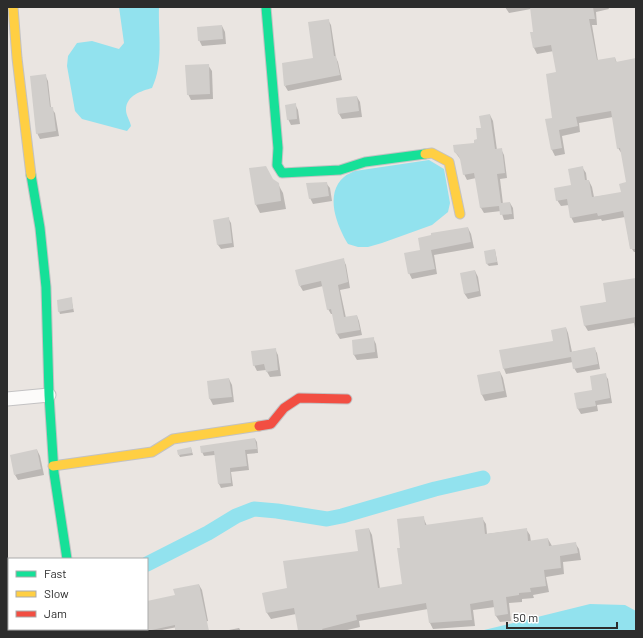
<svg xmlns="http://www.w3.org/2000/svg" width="643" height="638" font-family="Barlow,sans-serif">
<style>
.water{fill:#92e2ee}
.shadow{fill:#0003}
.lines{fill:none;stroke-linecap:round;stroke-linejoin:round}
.canal{stroke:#92e2ee;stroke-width:15}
.building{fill:#d1cecb}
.street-casing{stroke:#c3c2c3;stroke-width:15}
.fast-casing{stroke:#c3c2c3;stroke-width:11}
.slow-casing{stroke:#c3c2c3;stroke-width:11}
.jam-casing{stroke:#c3c2c3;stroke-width:11}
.street{stroke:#fcfbfa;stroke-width:13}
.fast{stroke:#16e098;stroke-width:9}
.slow{stroke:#ffcf43;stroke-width:9}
.jam{stroke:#f24e42;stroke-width:9}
</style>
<rect width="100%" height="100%" fill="#eae5e1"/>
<g class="water">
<path d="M119 7H159C158 35 164 63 152 88 142 91 126 95 126 110 126 115 130 121 131 126L127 131 82 119 75 111 67 66 68 56 77 43 92 41 119 49 124 43Z"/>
<path d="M429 160 444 169 450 203 448 212 432 225 382 243 368 247H358L348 244C337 226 324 194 344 177 347 174 351 173 355 171Z"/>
<path d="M590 604 625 605 636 611V631H480Z"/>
</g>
<g class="shadow">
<path d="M505 7H608L609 9 596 12 597 25H592L598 61 615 58 617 63 636 59V252H634L630 246 625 217 602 221 601 219 574 223 571 217 569 205 561 206 557 200 572 186 582 167 586 173 587 181H589L592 187 594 197 622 193 628 183 622 154 618 148 613 117 579 123 580 132 562 136 565 154 555 156 552 150 553 118 557 73 554 51 537 54 534 48 531 33H535L531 9 509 13Z"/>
<path d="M328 20 331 25 336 58 338 62 342 80 288 91 285 86 314 59Z"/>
<path d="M222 26 225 32 226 44 202 46 199 40Z"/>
<path d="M208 65 212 71 213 99 191 100 188 94Z"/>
<path d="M45 75 48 81 51 108 55 113 59 136 40 139 37 133Z"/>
<path d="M357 97 360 102 362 117 342 119 339 114Z"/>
<path d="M295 104 298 110 300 124 291 125 288 119Z"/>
<path d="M490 115 493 121 497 150 501 149 504 155 507 178 500 179 503 204 510 203 513 208 514 219 504 220 501 211 484 213 481 208 476 178 467 180 464 174 461 160 455 152 475 144 478 140 482 128Z"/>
<path d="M273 180 278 184 283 193 286 209 260 213 256 205Z"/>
<path d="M326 183 330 188 332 201 313 204 310 198Z"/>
<path d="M228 218 231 223 234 247 221 249 218 245 215 221Z"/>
<path d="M468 228 471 234 474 248 434 255 437 274 412 279 409 273 421 251Z"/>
<path d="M495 250 498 265 489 266 487 264Z"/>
<path d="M343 259 346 265 350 288 340 290 346 318 357 316 359 321 362 335 340 339 337 334 333 314H331L328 309 323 286 303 291 300 286Z"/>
<path d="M475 271 478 277 481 296 468 299 464 293Z"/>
<path d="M636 279V334L634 323 588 331 585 326 582 307 608 302Z"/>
<path d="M71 298 74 312 60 314 59 311Z"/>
<path d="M566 328 568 333 572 352 594 348 597 353 600 369 577 373 574 368 573 362 506 374 504 369 500 351 554 342Z"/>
<path d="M373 338 376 344 378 358 357 360 354 355 353 341Z"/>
<path d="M275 349 278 355 281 376 270 377 266 370 257 371 254 365Z"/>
<path d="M500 372 503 378 507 397 485 401 482 395 479 376Z"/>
<path d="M605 375 608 379 612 403 597 405 598 411 581 414 578 409 576 394 593 391Z"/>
<path d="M229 379 232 385 234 402 213 405 210 399 208 382Z"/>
<path d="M255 439 257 442 258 453 247 454 249 470 231 472 233 486 221 488 219 484 215 455 204 456 202 452Z"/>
<path d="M191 448 193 455 180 457 179 455Z"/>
<path d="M37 450 40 456 44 475 18 480 15 475Z"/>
<path d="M423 517 427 526 482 518 486 524 487 534 526 529 530 535 531 542 548 539 552 546 575 543 579 549 581 560 563 562 564 574 546 577 549 592 533 595 534 598 522 599V602L509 603 511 621 500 622 496 616 495 607 473 610 475 626 433 629 430 623 428 609 359 621 360 627 343 631H299L296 614 271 619 267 613 263 594 288 589 359 551 369 529 372 535 380 589 403 585 402 549Z"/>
<path d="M199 585 202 590 208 621 162 630V631H141L140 629H147V602L176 596Z"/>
<path d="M239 628 241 631H224Z"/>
<path d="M32 629H70V631H33Z"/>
</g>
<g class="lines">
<g class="canal">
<path d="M147 564 208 533 236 516 254 509 277 511 327 519 342 516 435 489 483 478"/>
<path d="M7 593H9"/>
</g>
</g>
<g class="building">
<path d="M530 7H593L595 19H589L597 60 615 57 616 62 636 58V249H630L623 211 598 216 597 213 570 218 567 199 556 201 554 188 571 185 568 169 583 166 585 180H589L592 197 621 192 619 184 626 182 620 148 617 149 611 111 576 117 578 126 559 130 562 148 551 150 545 119 552 118 546 74 556 72 551 45 533 48 530 32H533Z"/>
<path d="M329 19 334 56H336L340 75 284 86 282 63 313 58 308 22Z"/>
<path d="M222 25 223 39 198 41 197 27Z"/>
<path d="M209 64 210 94 187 95 185 65Z"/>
<path d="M46 74 50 107H53L56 131 36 134 30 76Z"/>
<path d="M357 96 359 111 338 114 336 98Z"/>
<path d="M296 103 297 119 287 120 285 105Z"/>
<path d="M490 114 495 149 502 148 505 173 497 174 501 203 510 202 512 214 500 215 499 206 480 208 474 173 463 175 460 159 458 155 454 152 453 145 474 143V140L477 139 476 128H481L479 116Z"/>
<path d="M266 166 273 179 279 183 281 201 255 205 249 168Z"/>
<path d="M327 182 329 196 309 199 306 183Z"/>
<path d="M229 217 232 243 217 245 213 220Z"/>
<path d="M468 227 471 242 431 250 435 269 408 274 404 253 420 250 418 238 431 235V233Z"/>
<path d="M495 249 497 262 486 264 484 251Z"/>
<path d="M344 258 348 282 338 285 344 317 357 315 360 330 336 334 331 309 327 310 321 281 299 286 295 270Z"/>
<path d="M475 270 479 291 464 294 460 273Z"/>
<path d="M636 278V317L584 326 580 306 606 302 603 283Z"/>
<path d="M72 297 73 309 58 312 57 300Z"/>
<path d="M566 327 570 352 595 347 598 364 573 369 571 357 503 369 499 350 553 341 551 330Z"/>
<path d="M374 337 375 352 353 355 352 340Z"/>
<path d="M276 348 278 370 266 372 264 364 253 366 251 351Z"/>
<path d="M500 371 504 391 481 395 477 375Z"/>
<path d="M606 373 610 398 595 401 596 406 577 409 574 393 592 390 590 376Z"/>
<path d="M229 378 232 397 209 399 207 381Z"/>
<path d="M255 438 257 449 245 450 247 466 230 468 231 483 218 484 214 451 201 453 200 446Z"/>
<path d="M191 447 192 453 178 455 177 450Z"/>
<path d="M37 449 41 469 14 475 10 455Z"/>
<path d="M424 516 425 525 483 517 485 534 527 528 528 541 548 538 549 546 576 542 578 553 560 556 561 568 544 570 546 586 530 588 531 592 519 593V595L506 597 508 614 495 616 493 600 470 604 472 620 429 623 426 603 356 615 357 620 322 629 323 631H298L294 608 266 613 262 593 287 588 283 561 358 551 355 530 369 528 378 588 402 584 397 548H400L397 519Z"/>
<path d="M199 584 209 631H175V625L147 631V601L175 595 173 589Z"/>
</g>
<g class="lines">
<defs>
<g id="street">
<path d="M7 399 49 395"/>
<path d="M74 629V631"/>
</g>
<g id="fast">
<path d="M266 7 278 148 277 165 282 173 340 170 365 162 425 154"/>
<path d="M31 175 40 228 46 287 49 395 54 473 67 559"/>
</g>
<g id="slow">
<path d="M13 7 17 58 31 175"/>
<path d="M425 154 432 153 449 162 460 214"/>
<path d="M53 466 152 452 173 439 259 426"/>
</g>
<path id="jam" d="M259 426 271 424 284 408 299 398 347 399"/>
</defs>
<use href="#street" class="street-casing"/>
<use href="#fast" class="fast-casing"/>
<use href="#slow" class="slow-casing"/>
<use href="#jam" class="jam-casing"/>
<use href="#street" class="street"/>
<use href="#fast" class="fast"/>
<use href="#slow" class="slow"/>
<use href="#jam" class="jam"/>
</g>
<rect width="643" height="638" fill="none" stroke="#2c2c2c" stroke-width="16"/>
<rect x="8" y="558" width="140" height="72" fill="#ffffff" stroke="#ababab"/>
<rect x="16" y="571" width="20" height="6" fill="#16e098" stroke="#ababab"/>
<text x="44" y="578" font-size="12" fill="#2c2c2c">Fast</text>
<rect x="16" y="591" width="20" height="6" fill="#ffcf43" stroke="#ababab"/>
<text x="44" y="598" font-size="12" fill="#2c2c2c">Slow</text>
<rect x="16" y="611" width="20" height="6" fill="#f24e42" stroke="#ababab"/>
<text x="44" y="618" font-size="12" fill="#2c2c2c">Jam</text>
<path d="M507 622v6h110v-6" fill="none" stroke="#2c2c2c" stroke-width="2"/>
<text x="513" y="622" font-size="12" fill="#2c2c2c" stroke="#ffffff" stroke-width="3" paint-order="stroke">50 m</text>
</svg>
